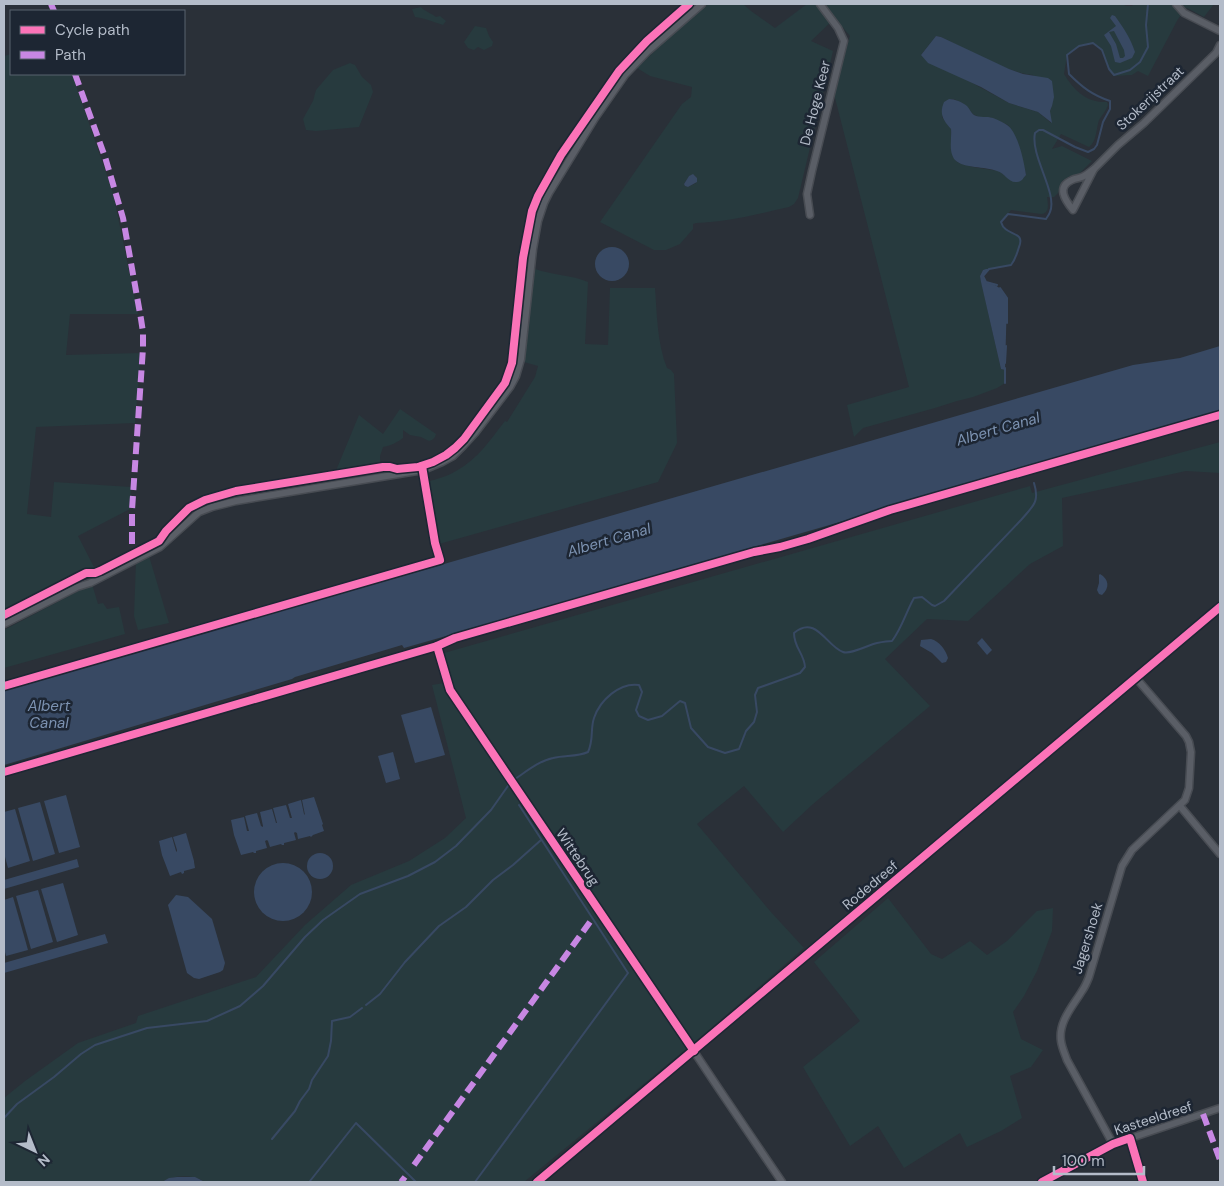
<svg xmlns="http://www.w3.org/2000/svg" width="1224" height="1186" font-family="'DM Sans',sans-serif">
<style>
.green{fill:#273a3e;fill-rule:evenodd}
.water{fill:#384963;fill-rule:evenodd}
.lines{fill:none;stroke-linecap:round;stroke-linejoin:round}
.stream{stroke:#384963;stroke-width:2}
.minor-casing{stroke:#484c53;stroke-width:9}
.minor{stroke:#5a5e66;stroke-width:6}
.quiet{stroke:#c787e3;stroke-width:6;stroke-dasharray:12 6;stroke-linecap:butt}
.cycleway-casing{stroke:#1d2633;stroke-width:11}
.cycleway{stroke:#fb73b8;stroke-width:8}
.labels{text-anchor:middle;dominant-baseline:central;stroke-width:5;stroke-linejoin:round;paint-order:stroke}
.street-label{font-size:14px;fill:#b4bcc9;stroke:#1d2633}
.water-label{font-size:15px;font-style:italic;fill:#7c92b1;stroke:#1d2633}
</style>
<rect width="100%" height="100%" fill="#2a3038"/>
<g class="green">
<path d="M708 4H743L751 11 775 28 807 4H1123L1126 6H1132L1134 4H1214L1204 17 1187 8 1178 19 1148 76 1138 71 1132 75 1113 76 1114 75 1109 69 1102 50 1093 43 1079 46 1067 55 1064 74C1074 90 1086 103 1107 102L1108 105C1106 111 1102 115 1099 120 1096 129 1097 141 1089 147L1061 134 1052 149 1062 146 1092 161 1079 174 1070 176 1062 181 1058 193 1054 197H1047C1048 204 1050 213 1041 214L1011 210 1001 222C1005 237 1026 229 1019 247 1017 254 1015 260 1011 265L983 270 980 276 1001 369 1005 370V383L997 388 973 397 957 401 935 408 863 428 854 437 847 405 909 387 834 94 850 36 835 18 811 41 833 51 798 198 794 204 789 207C758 214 728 222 696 223L693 224V229L680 244 666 250H654L600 222 682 104 691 97 692 87 650 76 637 68 673 34ZM936 36 941 37C968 50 1004 72 1033 75L1052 106 1050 111 1051 123 1038 112 1009 103 921 55ZM949 99H954L964 104 973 114 979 117H989L1008 125 1018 143 1026 174 1024 177 1012 181 999 171 973 167 959 163 956 161 951 149V129L942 117ZM694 175 697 178 696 183 688 187 685 186 684 184 689 176Z"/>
<path d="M421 7C424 11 431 13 436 17L440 16 446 21 443 25C434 22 424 18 415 17L412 9Z"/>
<path d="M475 26 486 28 489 36 493 42 492 46 484 50 478 47 474 50 468 48 464 42Z"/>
<path d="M665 26 668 30 631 64 628 62Z"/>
<path d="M11 54V74H72L113 193 138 314H70L66 355 141 353 135 423 36 427 27 514 51 517 54 482 131 487 130 509 78 536 96 571 86 572 4 614V56Z"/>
<path d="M350 63 355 65 362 77 371 85 373 92 359 127 316 131 306 130 303 119 313 101 316 90 333 70Z"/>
<path d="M625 66 628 68 609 92 607 90Z"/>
<path d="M585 122 588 124 569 153 566 151Z"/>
<path d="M554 170 556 172 544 195 538 210 534 208 540 194Z"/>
<path d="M533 215H536L529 256H525Z"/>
<path d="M525 262 528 263 518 357 514 356Z"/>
<path d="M535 269C552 275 572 275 588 282L585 344 608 345 610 288H655C657 314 657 343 667 368L671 370 674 374 677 443 658 482 439 544 427 482C437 479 448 476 456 471 478 459 490 440 505 421L507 422 535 377 538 366 524 362Z"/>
<path d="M400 409 436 434C435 438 433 440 429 441L421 437 410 435 403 430V438C398 442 390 446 383 447 382 450 381 453 380 456 380 461 382 464 376 466L335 473 359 415 383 434Z"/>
<path d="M1220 442V473L1186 471 1062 498 1063 546 1030 564 968 621 927 619 885 659 930 706 813 804 783 832 744 786 697 824 770 911 804 948 696 1041 524 1182H205C192 1174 174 1175 162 1182H4V1098L25 1081 78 1043 136 1023 138 1016 256 977 305 925 351 885 409 861 445 838 466 818 432 685 444 683 506 779 511 774 454 689 444 653 1030 486 1032 493Z"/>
<path d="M387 468 396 470V471L300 486 299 482Z"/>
<path d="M293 483 294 487 228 499 209 504 197 510 179 525 176 522 194 507 213 499Z"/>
<path d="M149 556 169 623 138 630 134 616 136 562Z"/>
<path d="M92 584 98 604 103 603 107 609 119 607 125 634 4 668V630Z"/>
<path d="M888 898 931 954 942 959 970 941 987 955 1007 941 1037 911 1053 908 1052 931 1037 971 1024 996 1013 1012 1021 1039 1043 1050 1031 1067 1010 1076 1022 1118 1001 1131 967 1147 960 1133 904 1168 878 1126 850 1146 803 1067 860 1021 814 962Z"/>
</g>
<g class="water">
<path d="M1112 15 1115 16C1123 27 1131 39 1135 52L1132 58 1120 63 1115 62 1111 46 1104 35 1116 26 1110 18ZM1114 31 1124 50 1125 56 1123 58H1120L1116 44 1109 32Z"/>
<path d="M936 36 941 37 1009 69 1023 74 1048 78 1052 81 1054 97 1052 106 1050 111 1052 123 1038 112 1009 103 981 87 928 63 921 55Z"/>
<path d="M949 99C955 99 962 102 967 106 970 109 971 113 974 115 980 118 987 116 993 118 998 120 1003 122 1007 125 1018 132 1024 162 1026 175 1023 178 1022 182 1017 182 1008 183 1005 173 997 171 985 166 964 169 955 160 948 151 952 139 951 129 943 120 939 114 944 102Z"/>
<path d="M693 174 697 178V182L688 187 685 186 684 184 689 176Z"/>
<circle cx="612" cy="264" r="17"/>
<path d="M986 269H989L983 276 986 282C997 285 1002 288 1007 298L1005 370 1001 369 981 282 980 276 983 270Z"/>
<path d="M1220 346V412L453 634 404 648 402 645 295 677 292 679 4 765V691L1133 365 1180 358Z"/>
<path d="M1100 574C1109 579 1110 588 1102 595L1099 594 1097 590 1099 583V575Z"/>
<path d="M982 638 992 650 987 655 977 643Z"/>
<path d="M931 639C939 641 946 650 948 658L946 662 942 663 932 653 920 646 921 640Z"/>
<path d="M431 707 445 755 415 763 401 715Z"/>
<path d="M393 752 400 779 386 783 378 756Z"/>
<path d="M66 795 80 847 59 853 44 801Z"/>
<path d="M314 797 323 824 322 825 324 831 313 835 311 837 310 836 298 839 297 833 295 832 294 833 296 840 284 843V845H282L281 844 270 847 268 841 267 840 265 841 267 848 256 851V853H254L253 852 241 855 234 835 231 820 244 817 247 831H249L245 816 257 813 261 826 263 827V826L260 812 272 809 276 823H277L273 808 286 805 290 818H292L288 804 301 800 304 814 305 815 302 800Z"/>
<path d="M40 802 55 854 33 861 18 808Z"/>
<path d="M15 809 30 861 8 868 4 853V812Z"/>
<path d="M186 833 194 861V862L195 868 184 871V873L182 874 181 872 170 876 162 855 159 841 172 837 176 851 177 852V850L173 837Z"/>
<circle cx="320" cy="866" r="13"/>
<path d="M77 859 79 867 4 889V880Z"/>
<circle cx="283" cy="892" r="29"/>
<path d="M63 883 78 935 57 942 41 889Z"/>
<path d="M38 890 53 942 31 949 16 896Z"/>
<path d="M176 895 188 897 212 919 225 963 223 970 220 972 199 979 194 978 187 973 168 905Z"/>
<path d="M13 897 28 950 6 956 4 948V900Z"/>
<path d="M105 934 108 943 4 973V963Z"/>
<path d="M177 1177H195L205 1182H162L169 1178Z"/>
</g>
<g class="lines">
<g class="stream">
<path d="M997 285 986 282 983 276 989 269 1011 265C1015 260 1017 254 1019 247 1026 230 1005 237 1001 222L1008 214 1046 219C1047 217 1049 215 1050 212 1058 193 1030 156 1035 133L1039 130H1043L1075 147 1088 152 1094 149 1097 145 1103 122 1110 109V101C1092 95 1082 87 1069 74L1067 55 1079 46 1093 43 1102 50 1109 69 1114 75 1130 70 1140 62 1148 47 1146 25 1148 4"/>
<path d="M1000 288 1007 298V323"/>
<path d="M1005 363 1006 346"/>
<path d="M1005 383V368"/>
<path d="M515 779C527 771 539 761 553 758 565 755 577 757 588 752 594 739 590 730 594 718 600 700 620 682 639 685L642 692 636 710 639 716 648 720 662 716 680 701 685 703 691 728 708 747 725 753 739 749 746 731 754 722 757 712 755 695 758 688 800 673 805 667C804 653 794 648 794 633 816 614 827 647 843 652 850 655 868 645 877 643 882 642 887 641 892 641 902 628 906 612 914 598L922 597 932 605 935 606 944 601 1021 520C1033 506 1040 502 1034 483"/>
<path d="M366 1005 380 994 405 962 439 926 466 907 493 880 513 865 541 840"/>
<path d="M4 1118 17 1104 54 1077 81 1054 95 1045 147 1028 207 1021 240 1006 263 986 305 937 323 920 360 894 408 876 435 862 456 846 491 810 510 783"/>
<path d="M272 1139 295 1111 300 1101 309 1089 312 1080 328 1056 331 1041 332 1021 350 1017 362 1008"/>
<path d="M310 1181 356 1123 416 1182"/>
<path d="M475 1182 628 973 519 805"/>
</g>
<defs>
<g id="minor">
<path d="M1176 4 1184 13 1220 31"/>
<path d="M1094 169 1118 145 1144 123 1216 53 1220 45"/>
<path d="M1094 169 1073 210C1065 200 1056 187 1072 180 1076 178 1081 178 1084 176 1088 174 1091 171 1094 169Z"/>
<path d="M810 215 807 194 812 171 844 41 838 28 820 4"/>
<path d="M4 624 77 587 90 583 160 547 199 512 212 507 236 501 423 470 442 462 453 456 463 446 475 433 510 387 516 376 521 359 533 249 538 221 544 203 549 193 595 118 625 75 648 51 702 4"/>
<path d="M437 646 450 690 639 969 719 1089 782 1182"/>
<path d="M1180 806 1220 854"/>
<path d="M1130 1138 1143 1182"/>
<path d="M1113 1144 1067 1060C1065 1054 1062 1048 1061 1041 1058 1022 1073 1006 1082 991 1085 987 1087 982 1089 977L1122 866 1132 850 1185 800 1189 788 1191 752 1189 742 1186 736 1136 678"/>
<path d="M537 1182 1220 607"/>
<path d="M1042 1182 1113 1144 1220 1108"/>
</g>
</defs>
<use href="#minor" class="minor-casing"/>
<use href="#minor" class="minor"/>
<g class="quiet">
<path d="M51 4 54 11"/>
<path d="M75 74 105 157 123 218 141 319 143 332V348L132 510V546L136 556"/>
<path d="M1203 1114 1220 1160"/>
<path d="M414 1165 590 922"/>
<path d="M401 1182 405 1177"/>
</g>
<defs>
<g id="cycleway">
<path d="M4 615 86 573H95L100 571 159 541 166 531 189 508 205 500 236 491 383 467H390L397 469 418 467 433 462 446 455 455 448 464 439 505 383 512 363 523 258 532 211 538 196 561 155 619 71 647 41 689 4"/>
<path d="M437 646 450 690 694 1051"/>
<path d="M4 686 440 560 435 543 422 466"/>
<path d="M4 772 437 646 455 638 754 552 780 547 808 539 890 510 1220 415"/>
<path d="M537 1182 1220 607"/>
<path d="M1042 1182 1113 1144 1130 1138 1143 1182"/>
</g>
</defs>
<use href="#cycleway" class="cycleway-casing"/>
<use href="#cycleway" class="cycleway"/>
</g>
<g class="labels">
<g class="street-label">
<text transform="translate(1150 98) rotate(-43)">Stokerijstraat</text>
<text transform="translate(815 103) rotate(-76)">De Hoge Keer</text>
<text transform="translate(578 857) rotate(56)">Wittebrug</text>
<text transform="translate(870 885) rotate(-40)">Rodedreef</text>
<text transform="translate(1087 938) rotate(-73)">Jagershoek</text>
<text transform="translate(1153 1118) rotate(-18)">Kasteeldreef</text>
</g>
<g class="water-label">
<text transform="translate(998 429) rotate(-16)">Albert Canal</text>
<text transform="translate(609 540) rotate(-16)">Albert Canal</text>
<text x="49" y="706">Albert<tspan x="49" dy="17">Canal</tspan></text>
</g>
</g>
<rect width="1224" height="1186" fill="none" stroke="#b4bcc9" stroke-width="10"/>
<rect x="10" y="10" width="175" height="65" fill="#1d2633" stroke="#59626f"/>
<rect x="20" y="26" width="25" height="8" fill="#fb73b8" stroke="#59626f"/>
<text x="55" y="35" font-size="15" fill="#b4bcc9">Cycle path</text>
<rect x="20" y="51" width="25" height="8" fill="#c787e3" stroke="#59626f"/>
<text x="55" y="60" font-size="15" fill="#b4bcc9">Path</text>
<g transform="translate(35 1151) rotate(137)" stroke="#1d2633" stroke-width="4" paint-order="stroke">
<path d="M0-4L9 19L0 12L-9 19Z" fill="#b4bcc9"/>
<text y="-8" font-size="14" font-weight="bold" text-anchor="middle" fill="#b4bcc9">N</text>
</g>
<path d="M1054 1166v8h90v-8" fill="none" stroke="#b4bcc9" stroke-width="2.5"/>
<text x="1062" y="1166" font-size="15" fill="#b4bcc9" stroke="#1d2633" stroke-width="4" paint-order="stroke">100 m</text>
</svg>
